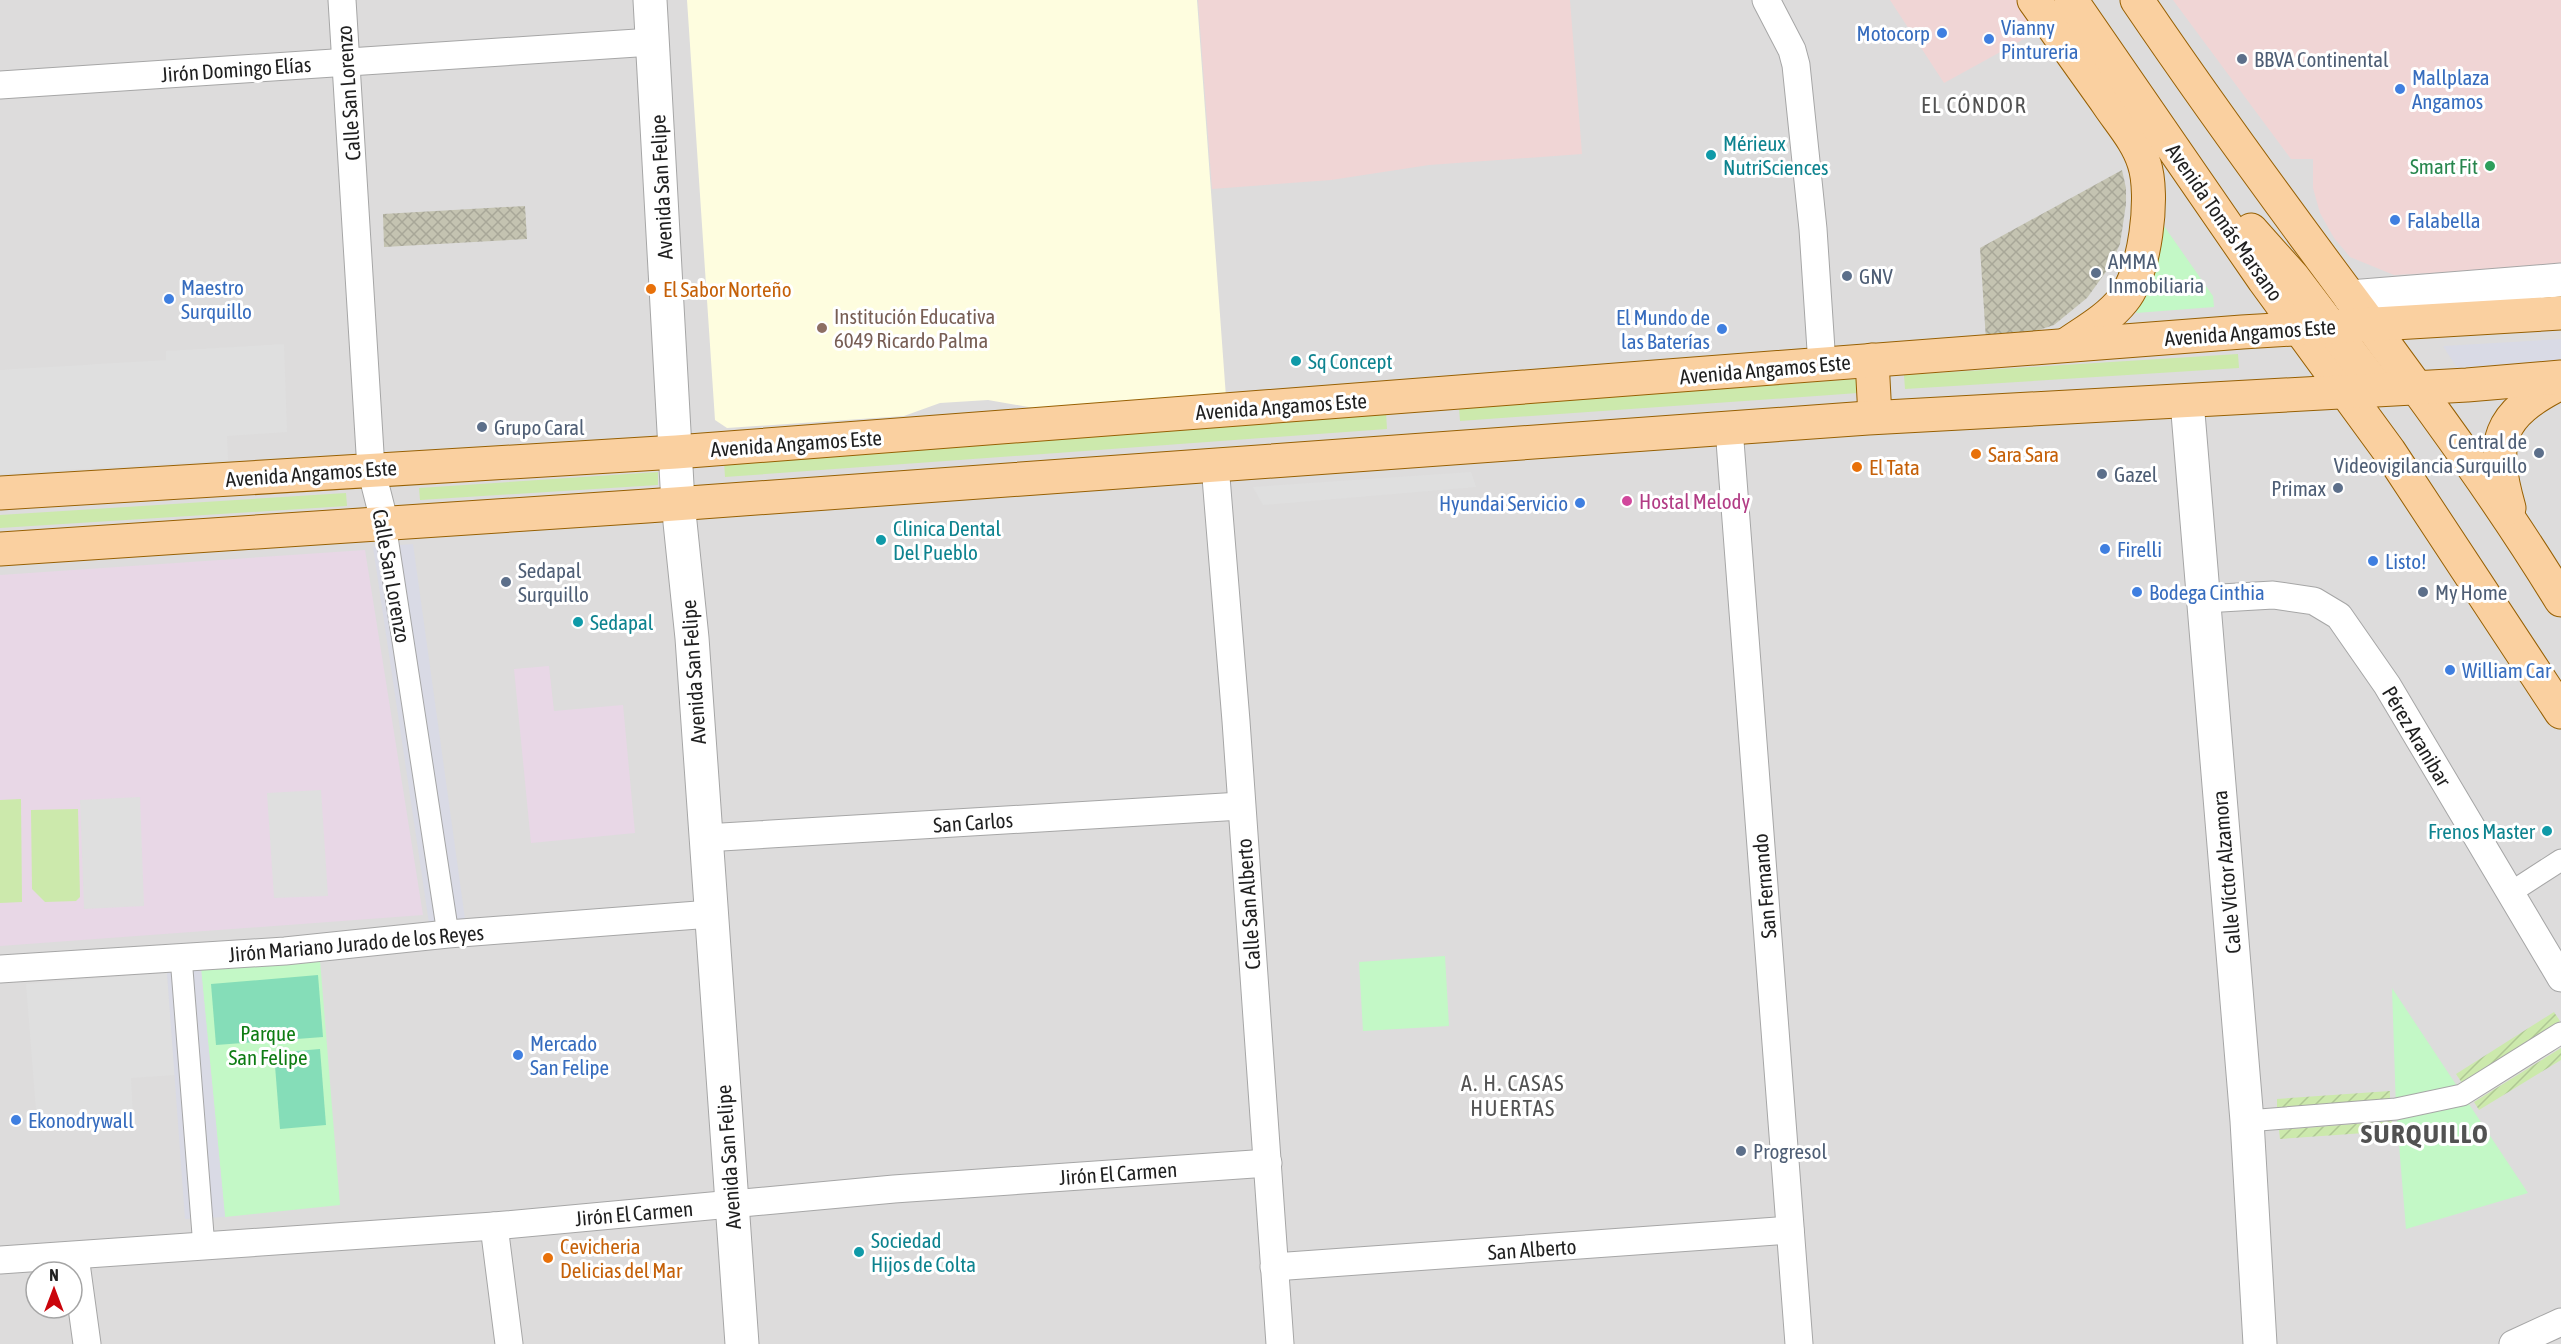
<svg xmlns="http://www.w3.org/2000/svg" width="2561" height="1344" font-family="'Asap Condensed',sans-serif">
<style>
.residential{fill:#dddcdc;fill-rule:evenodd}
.commercial{fill:#f0d5d5}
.industrial{fill:#e8d7e6}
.education{fill:#fefddf}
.construction{fill:url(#construction-cross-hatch)}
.grass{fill:#cce9ac}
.park{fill:#c3f8c6}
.garden{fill:url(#garden-furrows)}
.pitch{fill:#85ddb8}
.parking{fill:#dfdfdf}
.plaza{fill:#d9dae5}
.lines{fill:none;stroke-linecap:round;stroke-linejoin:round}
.pedestrian-casing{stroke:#a6a6a6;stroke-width:23}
.minor-casing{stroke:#a6a6a6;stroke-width:29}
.tertiary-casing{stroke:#a6a6a6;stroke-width:35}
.primary-casing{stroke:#976003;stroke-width:35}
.pedestrian{stroke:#fff;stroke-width:21}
.minor{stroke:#fff;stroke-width:27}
.tertiary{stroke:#fff;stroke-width:33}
.primary{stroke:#fad0a0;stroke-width:33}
.shop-dot{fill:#3f7fe0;stroke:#fff;stroke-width:2}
.service-dot{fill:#5c6f8a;stroke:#fff;stroke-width:2}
.culture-dot{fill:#0f9aa8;stroke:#fff;stroke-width:2}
.leisure-dot{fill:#2e9e5b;stroke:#fff;stroke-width:2}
.food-dot{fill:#e8710a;stroke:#fff;stroke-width:2}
.education-dot{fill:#8d6e63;stroke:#fff;stroke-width:2}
.hotel-dot{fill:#d1479c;stroke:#fff;stroke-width:2}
.labels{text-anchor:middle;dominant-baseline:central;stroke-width:6;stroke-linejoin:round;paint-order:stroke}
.shop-label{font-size:21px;fill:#366cbe;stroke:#fff;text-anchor:start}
.service-label{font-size:21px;fill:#4e5e75;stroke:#fff;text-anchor:start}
.street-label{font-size:21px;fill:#1f1f1f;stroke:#fff}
.culture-label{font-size:21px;fill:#0d838f;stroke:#fff;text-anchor:start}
.leisure-label{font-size:21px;fill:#27864d;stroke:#fff;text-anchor:end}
.food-label{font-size:21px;fill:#c56008;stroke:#fff;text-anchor:start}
.education-label{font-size:21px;fill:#785e54;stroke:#fff;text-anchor:start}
.hotel-label{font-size:21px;fill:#b23c85;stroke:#fff;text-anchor:start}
.park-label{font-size:21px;fill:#0e7c13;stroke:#fff}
.neighbourhood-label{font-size:22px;letter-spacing:1.5px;fill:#525252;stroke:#fff}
.district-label{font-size:27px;font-weight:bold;letter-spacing:1.5px;fill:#525252;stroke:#fff}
</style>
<defs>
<pattern id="construction-cross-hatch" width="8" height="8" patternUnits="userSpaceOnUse" patternTransform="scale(1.5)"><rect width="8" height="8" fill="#c4c3b1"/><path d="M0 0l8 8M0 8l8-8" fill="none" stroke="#a8a798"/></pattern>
<pattern id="garden-furrows" width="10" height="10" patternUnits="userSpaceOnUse" patternTransform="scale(1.5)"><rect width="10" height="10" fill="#cce9ac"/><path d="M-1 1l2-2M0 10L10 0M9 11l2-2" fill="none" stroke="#afc794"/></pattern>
</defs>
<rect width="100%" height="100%" fill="#efece5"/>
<path class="residential" d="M0 0H2561V1344H0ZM36 1272H72V1308H36Z"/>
<g class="commercial">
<path d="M1198 0H1570L1582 154 1429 165 1331 180 1212 189Z"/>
<path d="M1890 0H2027L2046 27 1944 83Z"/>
<path d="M2173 0H2561V266L2394 275 2350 257 2334 238 2320 213 2313 188V159H2291Z"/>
</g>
<g class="industrial">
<path d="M365 550 423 915 0 946V575Z"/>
<path d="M549 666 554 711 623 705 635 833 531 843 514 669Z"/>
</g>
<path class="education" d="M687 0H1197L1226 397 1034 408 988 400 940 403 904 416 727 428 715 420Z"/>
<g class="construction">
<path d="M2122 170 2126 188V204L2120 244 2108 269 2087 298 2054 325 2024 335 1986 340 1980 248Z"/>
<path d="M525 206 527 239 384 247 383 214Z"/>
</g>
<g class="grass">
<path d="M2238 354 2239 368 1905 389 1904 375Z"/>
<path d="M1857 379 1858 393 1460 421 1459 408Z"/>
<path d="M1386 412 1387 429 725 477 724 461Z"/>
<path d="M658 472V485L420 500 419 488Z"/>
<path d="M346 493 347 506 0 528V515Z"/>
<path d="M21 799 22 902 0 903V800Z"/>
<path d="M78 809 80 897 76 901 45 902 32 889 31 810Z"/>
</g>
<g class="park">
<path d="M2164 226 2213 296 2214 307 2136 313C2151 282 2161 261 2164 226Z"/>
<path d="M1445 956 1449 1026 1363 1031 1359 962Z"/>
<path d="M320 960 340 1205 225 1217 201 969Z"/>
<path d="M2392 988 2528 1193 2406 1229 2396 1109Z"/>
</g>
<g class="garden">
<path d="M2554 1012 2560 1021 2462 1083 2456 1074Z"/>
<path d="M2561 1048V1060L2479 1110 2474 1102Z"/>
<path d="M2390 1091V1101L2277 1109V1099Z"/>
<path d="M2392 1121 2393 1131 2280 1139 2279 1130Z"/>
</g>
<g class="pitch">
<path d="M318 975 323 1037 216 1045 211 984Z"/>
<path d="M320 1049 326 1125 280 1129 274 1053Z"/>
</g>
<g class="parking">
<path d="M284 344 287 432 227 436 228 460 0 474V370L166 360V351Z"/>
<path d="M1471 472 1476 487 1263 505 1253 487Z"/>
<path d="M321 790 328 896 274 898 267 793Z"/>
<path d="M140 797 144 906 84 909 80 800Z"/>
<path d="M167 973 175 1075 131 1078 133 1118 37 1123 26 984Z"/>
</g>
<g class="plaza">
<path d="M2561 339V361L2457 368 2443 346Z"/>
<path d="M413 544 465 919 429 923 373 547Z"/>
<path d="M201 969 225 1217 185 1219 167 973Z"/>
</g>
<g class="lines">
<defs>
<g id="pedestrian">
<path d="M385 524 448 934"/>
<path d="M2510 893 2561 860"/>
<path d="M181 957 204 1247"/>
<path d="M2247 1121 2396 1109 2462 1095 2561 1033"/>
</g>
<g id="minor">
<path d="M342 0 371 469 385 524"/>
<path d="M1766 0 1792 50 1796 65 1813 229 1822 365"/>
<path d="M0 85 652 42"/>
<path d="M1729 428 1799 1344"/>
<path d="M1215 465 1236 721 1280 1344"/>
<path d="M2204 599 2273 595 2314 601 2339 616 2387 685 2561 978"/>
<path d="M705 838 1241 806"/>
<path d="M0 969 285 951 448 934 711 914"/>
<path d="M494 1226 509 1344"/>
<path d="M75 1256 87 1344"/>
<path d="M0 1260 494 1226 894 1189 1268 1163"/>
<path d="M1274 1267 1790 1230"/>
<path d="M2513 1344 2561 1322"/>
</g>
<g id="tertiary">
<path d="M650 0 678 503 692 638 742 1344"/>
<path d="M2350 297 2561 280"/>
<path d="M2187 401 2247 1121 2260 1344"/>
</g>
<g id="primary">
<path d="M2034 0C2058 34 2082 67 2106 101 2119 121 2137 140 2144 163 2155 195 2145 274 2123 300 2108 319 2086 331 2066 345"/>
<path d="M2071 0 2264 280 2389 451 2561 712"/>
<path d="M2137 0C2209 106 2285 210 2362 313 2431 407 2500 500 2561 600"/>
<path d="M2251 230 2293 277 2378 389"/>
<path d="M1872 360 1875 417"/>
<path d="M0 493 676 452 2242 332 2561 313"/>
<path d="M2509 508C2490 441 2497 415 2561 383"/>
<path d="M0 549 647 506 1868 418 2467 385 2561 377"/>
</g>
</defs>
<use href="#pedestrian" class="pedestrian-casing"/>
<use href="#minor" class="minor-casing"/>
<use href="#tertiary" class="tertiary-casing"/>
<use href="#primary" class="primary-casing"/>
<use href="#pedestrian" class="pedestrian"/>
<use href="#minor" class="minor"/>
<use href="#tertiary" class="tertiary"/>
<use href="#primary" class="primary"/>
</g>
<g class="shop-dot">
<circle cx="1942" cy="33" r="6"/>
<circle cx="1989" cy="39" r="6"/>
<circle cx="2400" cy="89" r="6"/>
<circle cx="2395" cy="220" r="6"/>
<circle cx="169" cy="299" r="6"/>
<circle cx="1722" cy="329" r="6"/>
<circle cx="1580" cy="503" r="6"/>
<circle cx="2105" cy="549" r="6"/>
<circle cx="2373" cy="561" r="6"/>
<circle cx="2137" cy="592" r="6"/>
<circle cx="2450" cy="670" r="6"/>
<circle cx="518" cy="1055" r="6"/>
<circle cx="16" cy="1120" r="6"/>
</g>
<g class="service-dot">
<circle cx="2242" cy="59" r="6"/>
<circle cx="2096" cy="273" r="6"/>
<circle cx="1847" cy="276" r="6"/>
<circle cx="482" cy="427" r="6"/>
<circle cx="2539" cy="453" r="6"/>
<circle cx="2102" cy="474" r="6"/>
<circle cx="2338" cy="488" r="6"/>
<circle cx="506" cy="582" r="6"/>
<circle cx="2423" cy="592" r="6"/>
<circle cx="1741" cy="1151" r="6"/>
</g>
<g class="culture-dot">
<circle cx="1711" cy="155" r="6"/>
<circle cx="1296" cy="361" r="6"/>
<circle cx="881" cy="540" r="6"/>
<circle cx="578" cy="622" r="6"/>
<circle cx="2547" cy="831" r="6"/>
<circle cx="859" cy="1252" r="6"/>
</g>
<circle class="leisure-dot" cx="2490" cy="166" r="6"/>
<g class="food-dot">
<circle cx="651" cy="289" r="6"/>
<circle cx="1976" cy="454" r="6"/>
<circle cx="1857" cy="467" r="6"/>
<circle cx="548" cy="1258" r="6"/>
</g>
<circle class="education-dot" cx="822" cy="328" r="6"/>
<circle class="hotel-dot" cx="1627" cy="501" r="6"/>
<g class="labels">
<g class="shop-label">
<text x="2001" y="27">Vianny<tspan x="2001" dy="24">Pintureria</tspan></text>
<text x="1930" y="33" text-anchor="end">Motocorp</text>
<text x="2412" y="77">Mallplaza<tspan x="2412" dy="24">Angamos</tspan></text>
<text x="2407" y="220">Falabella</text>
<text x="181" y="287">Maestro<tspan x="181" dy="24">Surquillo</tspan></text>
<text x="1710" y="317" text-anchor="end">El Mundo de<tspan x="1710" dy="24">las Baterías</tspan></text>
<text x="1568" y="503" text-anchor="end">Hyundai Servicio</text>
<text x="2117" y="549">Firelli</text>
<text x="2385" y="561">Listo!</text>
<text x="2149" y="592">Bodega Cinthia</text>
<text x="2462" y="670">William Car</text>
<text x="530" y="1043">Mercado<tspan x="530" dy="24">San Felipe</tspan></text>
<text x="28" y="1120">Ekonodrywall</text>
</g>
<g class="service-label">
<text x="2254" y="59">BBVA Continental</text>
<text x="2108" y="261">AMMA<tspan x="2108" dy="24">Inmobiliaria</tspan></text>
<text x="1859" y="276">GNV</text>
<text x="494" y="427">Grupo Caral</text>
<text x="2527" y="441" text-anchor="end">Central de<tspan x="2527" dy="24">Videovigilancia Surquillo</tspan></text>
<text x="2114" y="474">Gazel</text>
<text x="2326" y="488" text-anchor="end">Primax</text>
<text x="518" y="570">Sedapal<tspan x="518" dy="24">Surquillo</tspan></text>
<text x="2435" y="592">My Home</text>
<text x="1753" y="1151">Progresol</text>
</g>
<g class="street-label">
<text transform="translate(236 69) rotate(-4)">Jirón Domingo Elías</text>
<text transform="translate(348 93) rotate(-94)">Calle San Lorenzo</text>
<text transform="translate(661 187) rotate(-93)">Avenida San Felipe</text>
<text transform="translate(2225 222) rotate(55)">Avenida Tomás Marsano</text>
<text transform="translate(2250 332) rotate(-4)">Avenida Angamos Este</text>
<text transform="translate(1765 369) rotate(-5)">Avenida Angamos Este</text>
<text transform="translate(1281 406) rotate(-4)">Avenida Angamos Este</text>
<text transform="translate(796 443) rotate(-4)">Avenida Angamos Este</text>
<text transform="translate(311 473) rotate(-4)">Avenida Angamos Este</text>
<text transform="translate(392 576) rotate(80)">Calle San Lorenzo</text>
<text transform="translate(693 672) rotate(-94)">Avenida San Felipe</text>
<text transform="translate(2417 736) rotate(59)">Pérez Aranibar</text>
<text transform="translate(973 822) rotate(-4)">San Carlos</text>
<text transform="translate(2226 872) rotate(-95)">Calle Víctor Alzamora</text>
<text transform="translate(1764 886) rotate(-95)">San Fernando</text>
<text transform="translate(1248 904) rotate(-94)">Calle San Alberto</text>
<text transform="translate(356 943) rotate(-5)">Jirón Mariano Jurado de los Reyes</text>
<text transform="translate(728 1157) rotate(-94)">Avenida San Felipe</text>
<text transform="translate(1118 1173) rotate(-4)">Jirón El Carmen</text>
<text transform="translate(634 1213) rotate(-5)">Jirón El Carmen</text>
<text transform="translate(1532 1249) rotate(-4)">San Alberto</text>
</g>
<g class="culture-label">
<text x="1723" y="143">Mérieux<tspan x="1723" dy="24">NutriSciences</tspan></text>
<text x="1308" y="361">Sq Concept</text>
<text x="893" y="528">Clinica Dental<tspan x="893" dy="24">Del Pueblo</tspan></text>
<text x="590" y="622">Sedapal</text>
<text x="2535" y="831" text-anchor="end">Frenos Master</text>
<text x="871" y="1240">Sociedad<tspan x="871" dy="24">Hijos de Colta</tspan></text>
</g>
<g class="leisure-label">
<text x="2478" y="166">Smart Fit</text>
</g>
<g class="food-label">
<text x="663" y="289">El Sabor Norteño</text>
<text x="1988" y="454">Sara Sara</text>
<text x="1869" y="467">El Tata</text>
<text x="560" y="1246">Cevicheria<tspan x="560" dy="24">Delicias del Mar</tspan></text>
</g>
<g class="education-label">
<text x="834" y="316">Institución Educativa<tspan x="834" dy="24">6049 Ricardo Palma</tspan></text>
</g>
<g class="hotel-label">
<text x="1639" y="501">Hostal Melody</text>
</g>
<g class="park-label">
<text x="268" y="1033">Parque<tspan x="268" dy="24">San Felipe</tspan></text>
</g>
<g class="neighbourhood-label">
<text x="1974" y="105">EL CÓNDOR</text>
<text x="1513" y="1083">A. H. CASAS<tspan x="1513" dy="25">HUERTAS</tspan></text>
</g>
<g class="district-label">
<text x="2425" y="1133">SURQUILLO</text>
</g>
</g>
<g transform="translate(54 1290)"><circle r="28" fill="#ffffff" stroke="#a5a5a5" stroke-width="1.5"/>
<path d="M0-4.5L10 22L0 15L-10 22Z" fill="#ca040b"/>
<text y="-9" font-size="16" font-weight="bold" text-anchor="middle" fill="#1f1f1f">N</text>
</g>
</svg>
